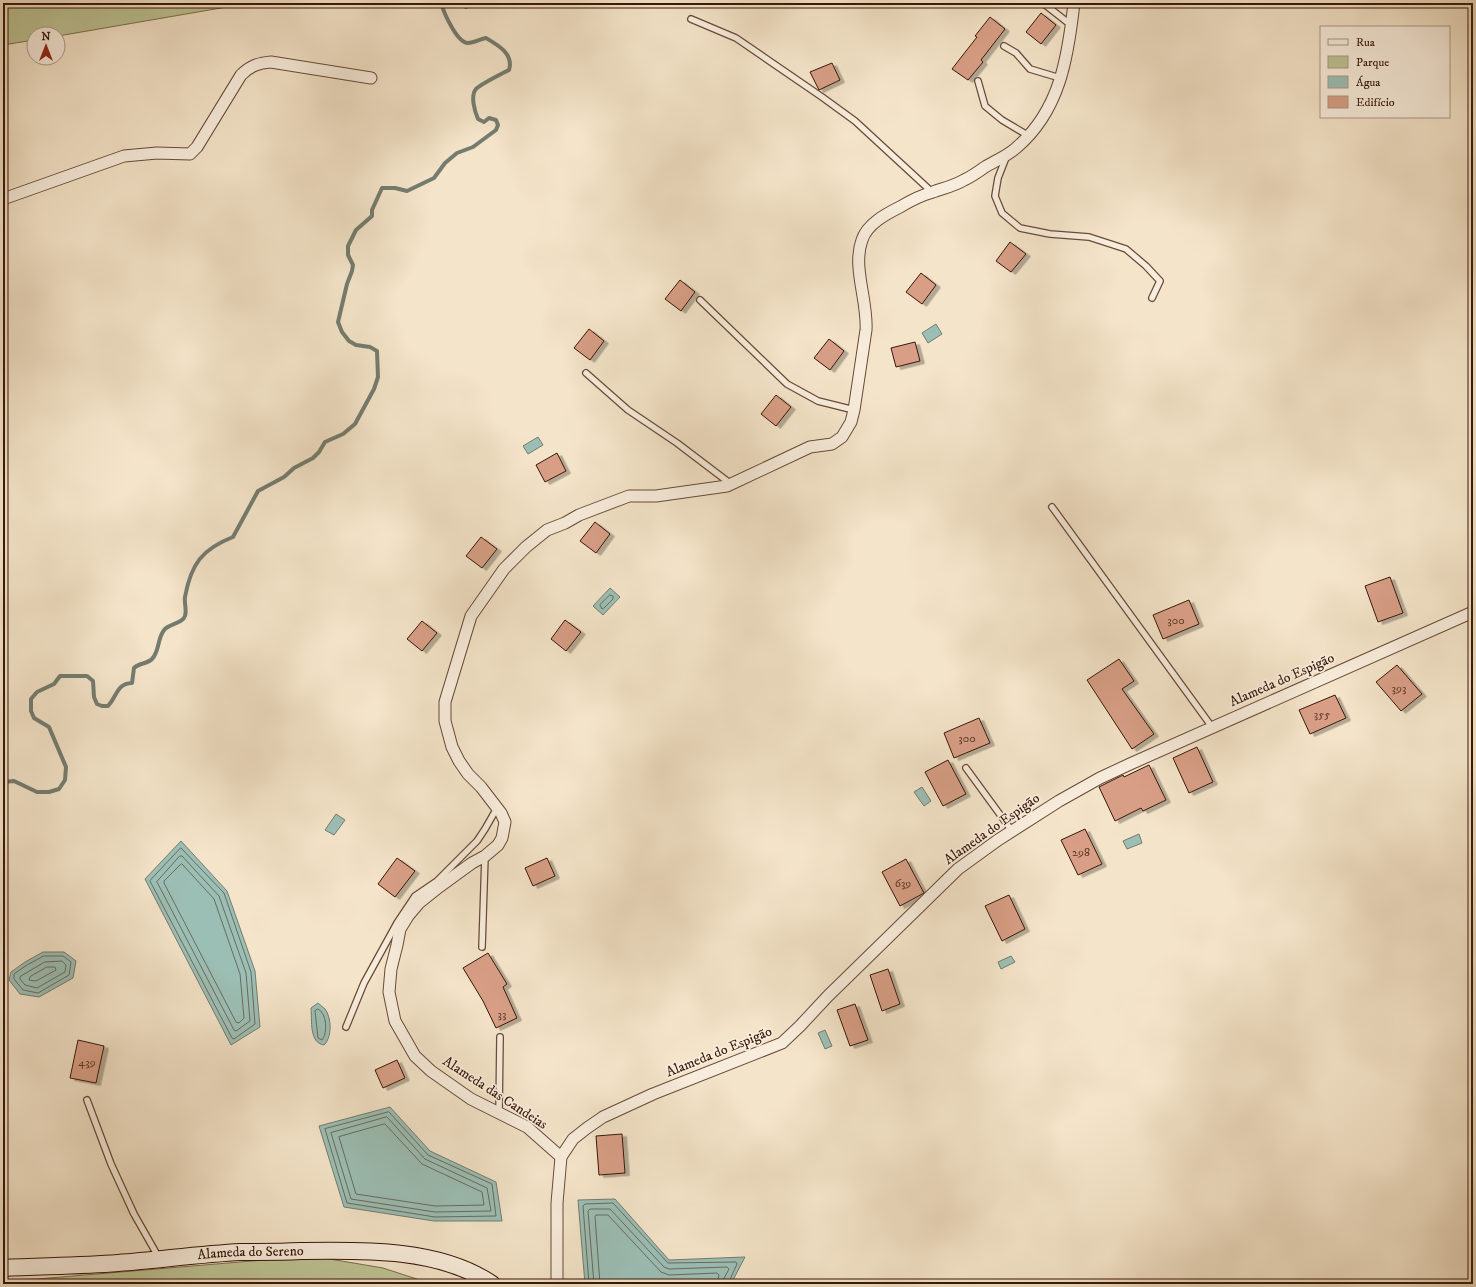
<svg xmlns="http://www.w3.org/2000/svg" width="1476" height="1287" font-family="'IM FELL DW Pica',serif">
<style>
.green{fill:#bec495;stroke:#7b6e4f}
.water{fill:#9cbfb5;stroke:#747c70}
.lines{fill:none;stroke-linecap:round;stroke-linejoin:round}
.shore{stroke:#6a6b5f;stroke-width:1}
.stream{stroke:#747c70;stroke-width:4}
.building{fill:#d89f86;stroke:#381709;filter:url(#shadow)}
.lane-casing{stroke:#674a39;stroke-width:8}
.street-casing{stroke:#674a39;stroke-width:13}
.secondary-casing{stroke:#381709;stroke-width:18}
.lane{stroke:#f8eddc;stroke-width:5.5}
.street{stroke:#f8eddc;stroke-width:11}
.secondary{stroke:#f8eddc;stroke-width:16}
.labels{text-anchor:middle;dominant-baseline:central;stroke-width:3.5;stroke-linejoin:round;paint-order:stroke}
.number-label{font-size:12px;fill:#603928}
.street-label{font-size:14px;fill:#381709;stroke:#f8eddc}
</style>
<defs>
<filter id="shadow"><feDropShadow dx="4.5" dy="2.5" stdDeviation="0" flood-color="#0004"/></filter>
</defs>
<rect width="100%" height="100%" fill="#f4e4c9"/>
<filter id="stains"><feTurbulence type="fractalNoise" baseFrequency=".005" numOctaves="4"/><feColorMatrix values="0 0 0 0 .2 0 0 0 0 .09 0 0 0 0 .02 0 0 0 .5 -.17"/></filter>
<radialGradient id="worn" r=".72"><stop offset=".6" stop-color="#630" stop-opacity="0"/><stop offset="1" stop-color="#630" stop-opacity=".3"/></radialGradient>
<g class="green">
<path d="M3 3H250L58 36V34H34V40L3 45Z"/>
<path d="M312 1256 383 1268 432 1284H3V1280L37 1279Z"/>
</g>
<g class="water">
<path d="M936 324 942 334 928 343 922 333Z"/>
<path d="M538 437 543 445 528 454 523 446Z"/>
<path d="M610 588 620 597 603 615 593 606Z"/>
<path d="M922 787 931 801 924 806 914 792Z"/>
<path d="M336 814 345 820 334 835 325 830Z"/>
<path d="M1139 834 1142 843 1127 849 1123 841Z"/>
<path d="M181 841 227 891 255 971 260 1027 231 1045 145 879Z"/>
<path d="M43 952H64L76 961 73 978 39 997 20 994 9 980 11 972 25 962Z"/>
<path d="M1011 956 1015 962 1001 969 998 962Z"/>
<path d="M318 1003C320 1005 323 1007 325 1009 332 1018 332 1038 324 1045 309 1043 312 1020 311 1008Z"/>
<path d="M825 1030 832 1046 825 1049 818 1033Z"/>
<path d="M390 1107 430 1151 496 1182 502 1221H434L344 1207 319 1126Z"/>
<path d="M615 1199 669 1260 745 1257 731 1284H585L578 1200Z"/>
</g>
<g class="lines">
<g class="shore">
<path d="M610 595 613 596V599L604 608 602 609 600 605Z"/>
<path d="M181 848 224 893 251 972 255 1024 234 1039 232 1038 150 881Z"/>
<path d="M180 856H182L219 896 246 973 250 1021 236 1031 234 1030 157 882Z"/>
<path d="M182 864 214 899 240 974 244 1018 239 1023 236 1022 164 883V881L180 865Z"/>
<path d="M44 956H63L71 962 69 975 38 993 23 990 14 979V974L27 965Z"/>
<path d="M45 962 62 961 66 965 65 972 37 988 25 985 20 979V977Z"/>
<path d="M47 967H55L56 970 36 981 29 980 30 977Z"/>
<path d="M318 1009C327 1013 328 1033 322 1040L318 1038 315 1011Z"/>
<path d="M389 1112 428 1155 492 1184 496 1216 435 1217 347 1203 325 1129Z"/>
<path d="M387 1117 425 1159 487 1188 491 1211 435 1212 351 1199 331 1133Z"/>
<path d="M385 1124 422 1164 482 1192 484 1205 435 1206 356 1194 339 1137Z"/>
<path d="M589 1284 583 1206 585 1204 613 1203 668 1263 736 1262 737 1264 728 1284"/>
<path d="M594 1284 588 1211 590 1209H610L664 1267 669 1269 727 1267 729 1269 723 1280V1284"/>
<path d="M600 1284 595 1217 596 1215H608L661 1272 669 1275 717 1273 719 1275 717 1284"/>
</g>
<g class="stream">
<path d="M460 3 466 7 472 3"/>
<path d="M3 782 14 781 37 792H49L59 789 65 780 66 767 49 727 34 718 31 711V699L37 692 54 684 60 676H87L93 681 94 697 97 704 102 706H108C118 695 116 684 132 683L134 668C139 663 147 664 152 659 160 651 157 637 165 629 170 624 183 623 185 616 187 610 184 603 185 597 191 564 202 549 233 537L258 491 284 477 294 468 313 458 319 452 325 442 343 434 355 424 374 389 378 377 377 351 370 347 356 345 349 341 342 332 338 322 347 284 352 271 353 265 348 255V246L356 230 372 216V210L382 188H395L407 191 434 178 445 163 457 153 473 147 496 130 498 125 496 120 489 118 484 122 478 119C475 112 470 96 476 89 480 85 503 73 509 70 514 54 498 45 486 38 480 39 474 43 468 43 457 43 444 13 441 3"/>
</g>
</g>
<g class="building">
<path d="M1041 13 1056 25 1041 44 1026 32Z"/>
<path d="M990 17 1005 29 981 60 983 62 968 80 952 69 977 37 975 36Z"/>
<path d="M832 63 840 80 819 90 810 72Z"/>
<path d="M1010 242 1026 254 1011 272 996 261Z"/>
<path d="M921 273 936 285 922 304 906 292Z"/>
<path d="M680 280 695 292 681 311 665 299Z"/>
<path d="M589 329 604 341 590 360 574 348Z"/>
<path d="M829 339 844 351 830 370 814 358Z"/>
<path d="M915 342 920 361 896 367 891 348Z"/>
<path d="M776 395 791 407 776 426 761 414Z"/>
<path d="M557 453 566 471 545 482 536 465Z"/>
<path d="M595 522 610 534 596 553 580 541Z"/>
<path d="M481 537 497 549 482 568 466 556Z"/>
<path d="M1390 577 1403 613 1378 622 1365 586Z"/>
<path d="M1189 600 1199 624 1163 639 1153 615Z"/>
<path d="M565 620 581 632 566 651 551 639Z"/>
<path d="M422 621 437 633 422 651 407 639Z"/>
<path d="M1119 659 1134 681 1122 689 1154 734 1132 749 1087 680Z"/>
<path d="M1397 665 1422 694 1401 711 1376 682Z"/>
<path d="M1335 695 1346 718 1310 734 1299 710Z"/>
<path d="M979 718 990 743 954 758 944 733Z"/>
<path d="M1197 747 1213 782 1189 793 1173 758Z"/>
<path d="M948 760 966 794 943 806 925 772Z"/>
<path d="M1149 765 1166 800 1143 811 1141 808 1115 821 1099 787 1123 775 1124 777Z"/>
<path d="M1085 829 1102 864 1078 875 1061 840Z"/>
<path d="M397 858 415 871 395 897 378 884Z"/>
<path d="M547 858 555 876 533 886 525 868Z"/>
<path d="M906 859 924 893 900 906 882 872Z"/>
<path d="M1009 895 1025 929 1002 941 985 906Z"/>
<path d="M488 953 507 984 503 987 517 1018 496 1028 483 1001 463 968Z"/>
<path d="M888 969 900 1004 882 1011 870 975Z"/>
<path d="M855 1004 868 1040 850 1046 837 1010Z"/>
<path d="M78 1040 104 1046 96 1083 70 1078Z"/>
<path d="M397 1060 405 1078 383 1088 375 1070Z"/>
<path d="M622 1134 625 1173 599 1175 596 1136Z"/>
</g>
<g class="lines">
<defs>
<g id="lane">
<path d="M1043 3 1071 25"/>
<path d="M691 19 736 38 822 97 855 121 932 192"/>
<path d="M1004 46 1016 53 1030 69 1060 78"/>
<path d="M978 81 985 106 1002 120 1029 136"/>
<path d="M1007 155 998 178 995 196 1002 213 1020 228 1050 234 1089 237 1126 249 1146 266 1160 281 1152 298"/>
<path d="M700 300 787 384 818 401 854 410"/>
<path d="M586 373 628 410 677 443 731 484"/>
<path d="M1052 507 1212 727"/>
<path d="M966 768 1012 831"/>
<path d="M482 947 485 856"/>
<path d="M346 1027 364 983 397 923 415 896 437 881 477 841 485 829 497 808"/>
<path d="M87 1100 111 1164 134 1214 159 1258"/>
<path d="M499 1113 500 1037"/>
</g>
<g id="street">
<path d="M3 199 124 156 157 153 190 154 197 147 241 75C250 66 258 63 271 62L371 78"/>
<path d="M561 1157 527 1127 471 1099 431 1071 415 1056 395 1021 389 992 391 969 397 945 400 929 408 916 419 903 439 887 472 863 485 856 498 845 502 838 505 822 501 813 481 787 468 774 459 761 452 747 445 721V702L471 616 504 569 526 547 547 530 565 523 579 515 629 496H656L727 486 810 447 832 444 842 437 851 422 854 410 866 330C868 301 852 267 862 240 867 224 886 214 900 207 910 201 922 195 933 192 944 188 954 186 964 180 971 177 978 172 985 167 995 161 1007 156 1016 148 1060 111 1068 57 1074 3"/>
<path d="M557 1284V1203L561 1157 573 1139 587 1128 603 1117 653 1094 782 1043 800 1026 828 996 958 869 998 840 1059 801 1100 778 1130 764 1473 612"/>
</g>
<g id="secondary">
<path id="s1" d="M3 1268C41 1266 80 1266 118 1263 159 1260 200 1254 241 1252 261 1252 281 1252 301 1251 362 1250 440 1248 492 1284"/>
</g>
</defs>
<use href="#lane" class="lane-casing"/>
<use href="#street" class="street-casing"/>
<use href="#secondary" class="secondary-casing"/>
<use href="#lane" class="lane"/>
<use href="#street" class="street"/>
<use href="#secondary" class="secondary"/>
</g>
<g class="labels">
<g class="number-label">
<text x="1176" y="620">300</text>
<text x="1399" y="688">393</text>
<text x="1322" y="714">355</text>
<text x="967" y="738">300</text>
<text x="1081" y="852">298</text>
<text x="903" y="883">639</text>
<text x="502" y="1014">33</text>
<text x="87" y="1062">439</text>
</g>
<g class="street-label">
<text transform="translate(1282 680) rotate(-24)">Alameda do Espigão</text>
<text transform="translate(992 829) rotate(-35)">Alameda do Espigão</text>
<text transform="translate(719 1052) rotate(-22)">Alameda do Espigão</text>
<text transform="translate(495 1093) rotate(33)">Alameda das Candeias</text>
<text stroke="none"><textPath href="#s1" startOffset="248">Alameda do Sereno</textPath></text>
</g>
</g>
<rect width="1476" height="1287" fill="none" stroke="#f4e4c9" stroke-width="16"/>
<rect x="4" y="4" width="1468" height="1279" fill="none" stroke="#381709" stroke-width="2"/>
<rect x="8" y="8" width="1460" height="1271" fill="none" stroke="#381709"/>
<rect x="1320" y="26" width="130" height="92" fill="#f8eddc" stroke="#ab9788"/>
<rect x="1328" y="39" width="20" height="6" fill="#f8eddc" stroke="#ab9788"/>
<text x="1356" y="46" font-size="12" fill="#381709">Rua</text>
<rect x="1328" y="56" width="20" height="12" fill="#bec495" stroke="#ab9788"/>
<text x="1356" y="66" font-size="12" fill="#381709">Parque</text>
<rect x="1328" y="76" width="20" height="12" fill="#9cbfb5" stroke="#ab9788"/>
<text x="1356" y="86" font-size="12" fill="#381709">Água</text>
<rect x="1328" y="96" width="20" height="12" fill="#d89f86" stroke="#ab9788"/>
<text x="1356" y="106" font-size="12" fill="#381709">Edifício</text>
<g transform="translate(46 46)"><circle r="19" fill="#f8eddc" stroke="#ab9788"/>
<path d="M0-3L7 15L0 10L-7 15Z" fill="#8f2418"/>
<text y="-6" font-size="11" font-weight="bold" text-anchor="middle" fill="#381709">N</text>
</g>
<rect width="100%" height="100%" filter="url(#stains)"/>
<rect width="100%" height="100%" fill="url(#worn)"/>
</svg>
